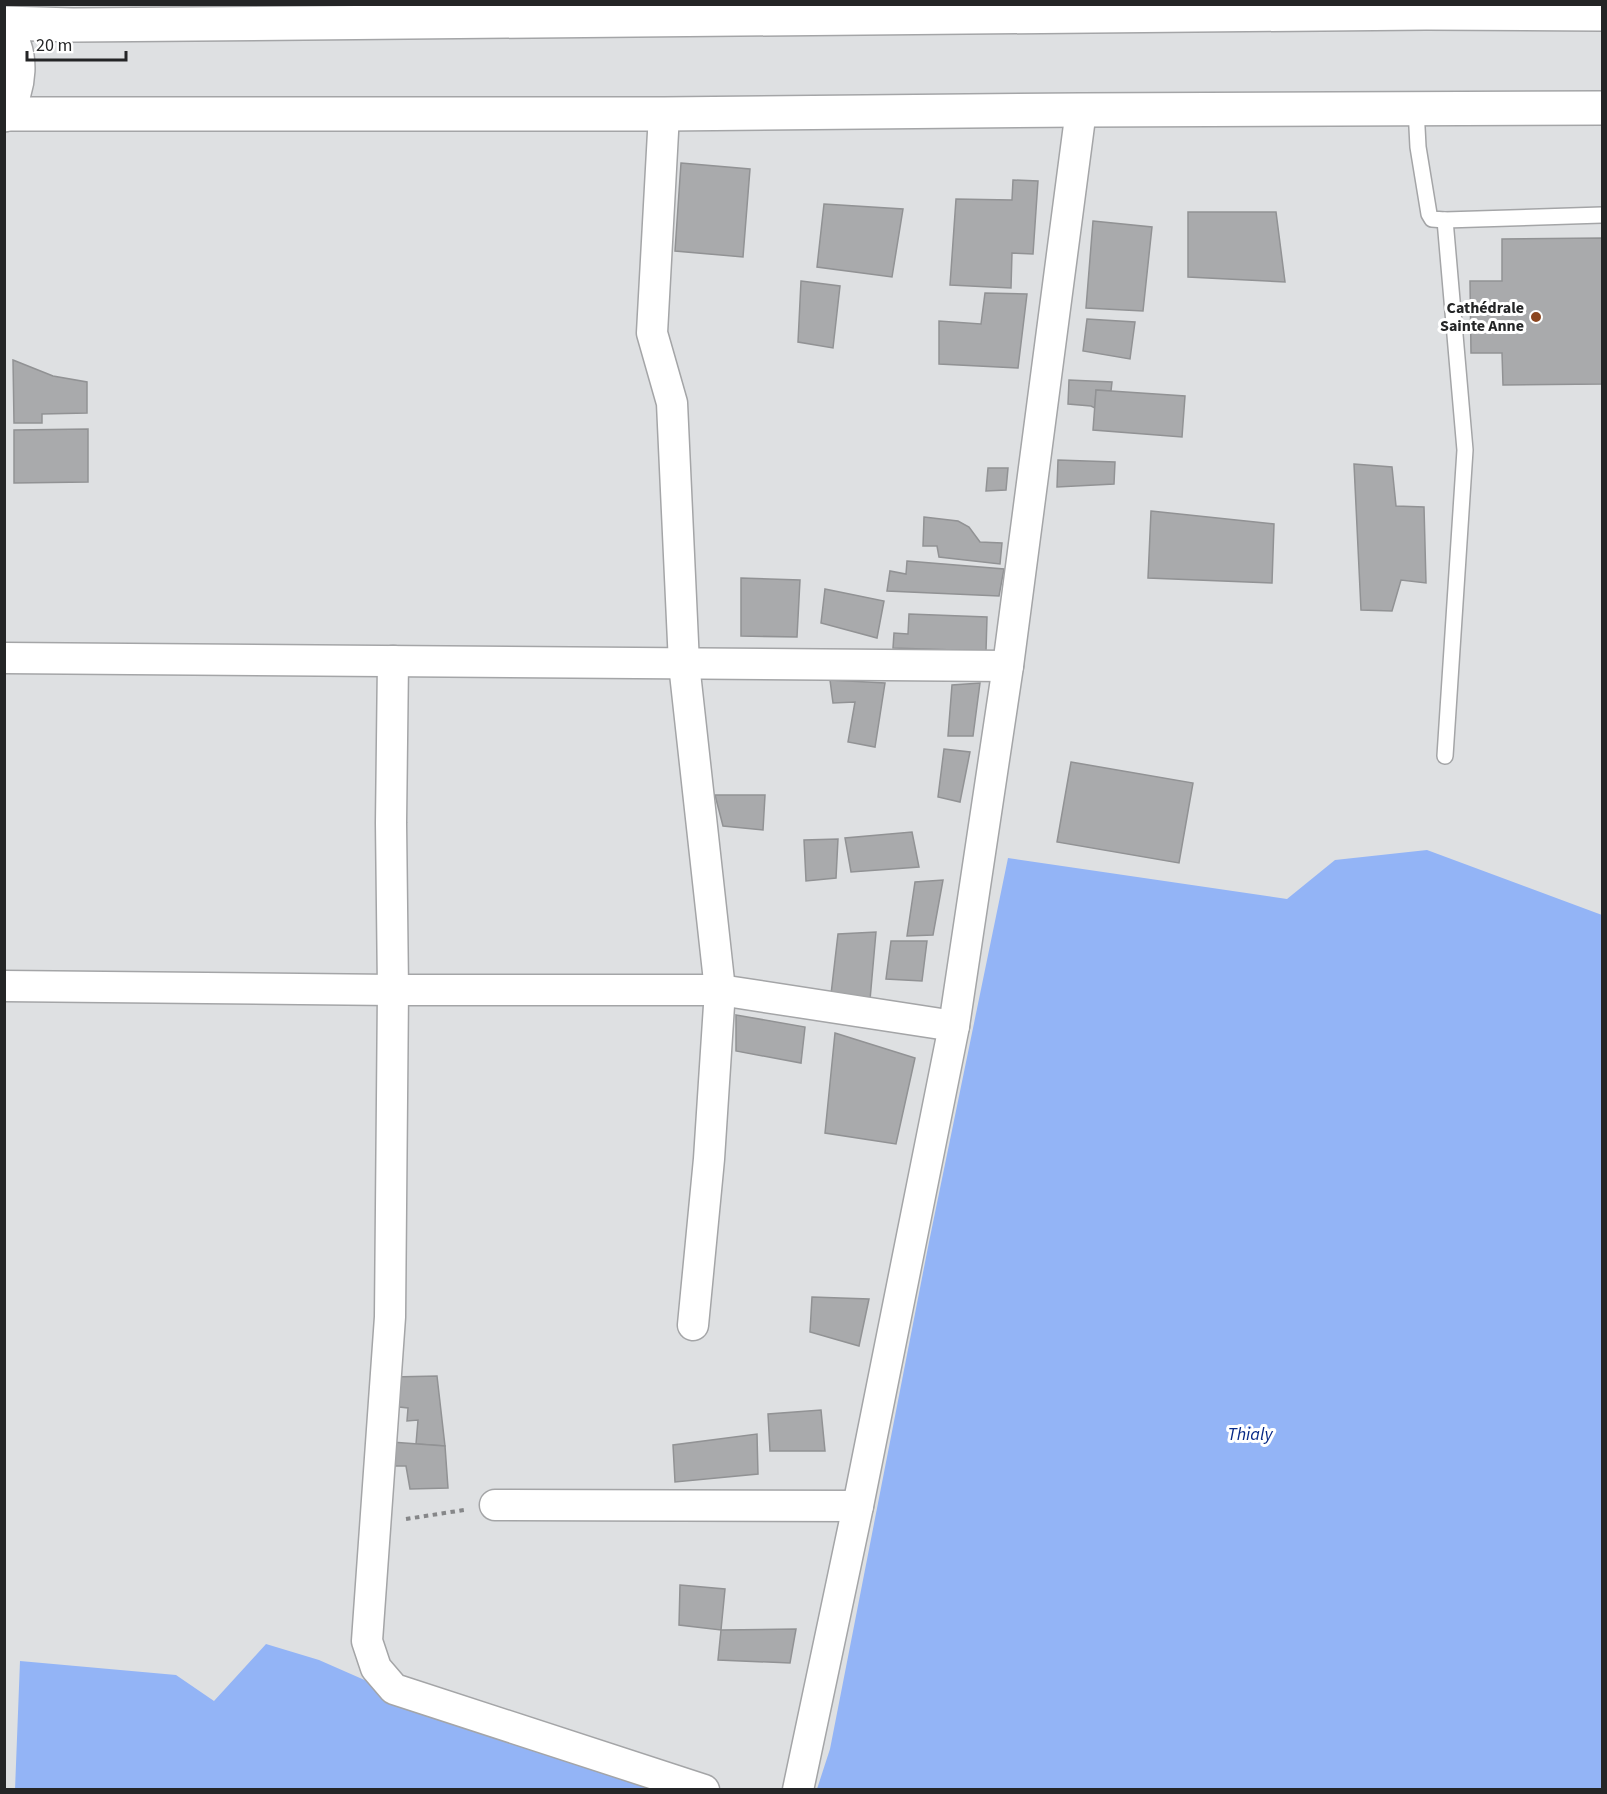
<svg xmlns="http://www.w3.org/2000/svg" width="1607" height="1794" font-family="'Source Sans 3',sans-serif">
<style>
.water{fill:#93b4f6}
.building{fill:#a9aaac;stroke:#919294;stroke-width:1.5}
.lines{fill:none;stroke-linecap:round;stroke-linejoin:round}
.lane-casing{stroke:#a4a5a7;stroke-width:18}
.street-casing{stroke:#a4a5a7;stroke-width:33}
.secondary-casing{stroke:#a4a5a7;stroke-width:36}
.highway-casing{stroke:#a4a5a7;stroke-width:36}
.path{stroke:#868789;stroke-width:4;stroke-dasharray:4.5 4.5;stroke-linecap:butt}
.lane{stroke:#fff;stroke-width:15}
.street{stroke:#fff;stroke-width:30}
.secondary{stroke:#fff;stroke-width:33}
.highway{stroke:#fff;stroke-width:33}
.poi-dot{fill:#8b451f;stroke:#fff;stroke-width:2}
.labels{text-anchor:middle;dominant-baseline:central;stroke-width:6;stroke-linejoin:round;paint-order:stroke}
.poi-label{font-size:16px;font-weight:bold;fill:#242526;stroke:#fff;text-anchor:end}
.water-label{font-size:18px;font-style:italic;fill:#082a87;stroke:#fff}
</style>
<rect width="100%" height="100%" fill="#dee0e2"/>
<g class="water">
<path d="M1427 850 1602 915V1789H817L830 1749 929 1242 1008 858 1287 899 1335 860Z"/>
<path d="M266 1644 319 1660 467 1725 662 1790H15L20 1661 176 1675 214 1701Z"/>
</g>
<g class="building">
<path d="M681 163 750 169 743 257 675 251Z"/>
<path d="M1013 180 1038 181 1033 254 1012 253 1011 288 950 285 956 199 1012 200Z"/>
<path d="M824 204 903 209 892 277 817 267Z"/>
<path d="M1188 212H1276L1285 282 1188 277Z"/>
<path d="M1093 221 1152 227 1143 311 1086 308Z"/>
<path d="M1602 238V384L1503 385 1502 353H1471L1470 281H1502V239Z"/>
<path d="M801 281 840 286 833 348 798 342Z"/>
<path d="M985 293 1027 294 1018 368 939 364V321L981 324Z"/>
<path d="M1087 319 1135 322 1130 359 1083 351Z"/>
<path d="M13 360 53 376 87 382V413L42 414V423H14Z"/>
<path d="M1069 380 1112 382 1111 391 1096 390 1095 408 1091 406 1068 404Z"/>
<path d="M1096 390 1185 396 1182 437 1093 430Z"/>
<path d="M88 429V482L14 483V430Z"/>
<path d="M1058 460 1115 462 1114 484 1057 487Z"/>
<path d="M1354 464 1392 467 1396 506 1424 507 1426 583 1401 580 1392 611 1361 610Z"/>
<path d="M988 468H1008L1006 490 986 491Z"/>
<path d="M1151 511 1274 524 1272 583 1148 578Z"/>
<path d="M924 517 958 521 969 527 980 542 1002 543 1000 564 939 557 937 546H923Z"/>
<path d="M907 561 1004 569 999 596 887 591 890 571 906 574Z"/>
<path d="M741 578 800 580 797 637 741 636Z"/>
<path d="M825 589 884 601 877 638 821 623Z"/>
<path d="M909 614 987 617 986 651 893 648 894 633 908 634Z"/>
<path d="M830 680 885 683 875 747 848 742 855 702 833 703Z"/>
<path d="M980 683 973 736H948L952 685Z"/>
<path d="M944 749 970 752 960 802 938 797Z"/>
<path d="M1071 762 1193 783 1179 863 1057 842Z"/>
<path d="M715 795H765L763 830 723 826Z"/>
<path d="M912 832 919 867 851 872 845 838Z"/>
<path d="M838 839 836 878 806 881 804 840Z"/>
<path d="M943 880 933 935 907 936 915 882Z"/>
<path d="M876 932 869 1011 830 1003 838 934Z"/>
<path d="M891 941H927L922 981 886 979Z"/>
<path d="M736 1015 805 1027 801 1063 736 1051Z"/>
<path d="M835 1033 915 1058 896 1144 825 1133Z"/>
<path d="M812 1297 869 1299 859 1346 810 1332Z"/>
<path d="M437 1376 445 1446 416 1444 418 1420 407 1421 408 1408 390 1406 392 1377Z"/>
<path d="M821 1410 825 1451H770L768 1414Z"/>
<path d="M757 1434 758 1474 675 1482 673 1445Z"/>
<path d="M391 1442 445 1446 448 1488 410 1489 406 1466H391Z"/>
<path d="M680 1585 725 1589 721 1630 679 1625Z"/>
<path d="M796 1629 790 1663 718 1660 721 1630Z"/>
</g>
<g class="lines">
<defs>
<g id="lane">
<path d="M1416 108 1418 147 1429 214 1432 219 1445 220 1602 215"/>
<path d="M1445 220 1465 450 1445 756"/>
</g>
<g id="street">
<path d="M664 114 652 333 672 403 684 664 720 990 709 1159 693 1325"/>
<path d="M4 658 1008 666"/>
<path d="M393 661 391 823 393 990 390 1317 367 1641 376 1668 394 1689 704 1790"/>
<path d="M4 986 393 990H720L954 1026"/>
<path d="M495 1505 858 1506"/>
<path d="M798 1790 858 1506 954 1026 1008 666 1081 110"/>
</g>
<g id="secondary">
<path d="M4 23 73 25 1426 13 1602 14"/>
<path d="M6 114H664L1081 110 1602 108"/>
</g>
<path id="highway" d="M4 27C25 53 20 89 4 115"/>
</defs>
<use href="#lane" class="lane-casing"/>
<use href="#street" class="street-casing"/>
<use href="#secondary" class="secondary-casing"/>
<use href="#highway" class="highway-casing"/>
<path class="path" d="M406 1519 464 1510"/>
<use href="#lane" class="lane"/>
<use href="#street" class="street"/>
<use href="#secondary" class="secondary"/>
<use href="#highway" class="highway"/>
</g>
<circle class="poi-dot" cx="1536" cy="317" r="6"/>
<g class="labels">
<g class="poi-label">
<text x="1524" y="308">Cathédrale<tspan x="1524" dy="18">Sainte Anne</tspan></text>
</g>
<g class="water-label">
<text x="1250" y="1434">Thialy</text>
</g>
</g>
<rect width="1607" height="1794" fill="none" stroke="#242526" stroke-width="12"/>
<path d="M27 51v9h99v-9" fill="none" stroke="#242526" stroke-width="3"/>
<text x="36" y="51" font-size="18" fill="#242526" stroke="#ffffff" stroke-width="4.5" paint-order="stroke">20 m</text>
</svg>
